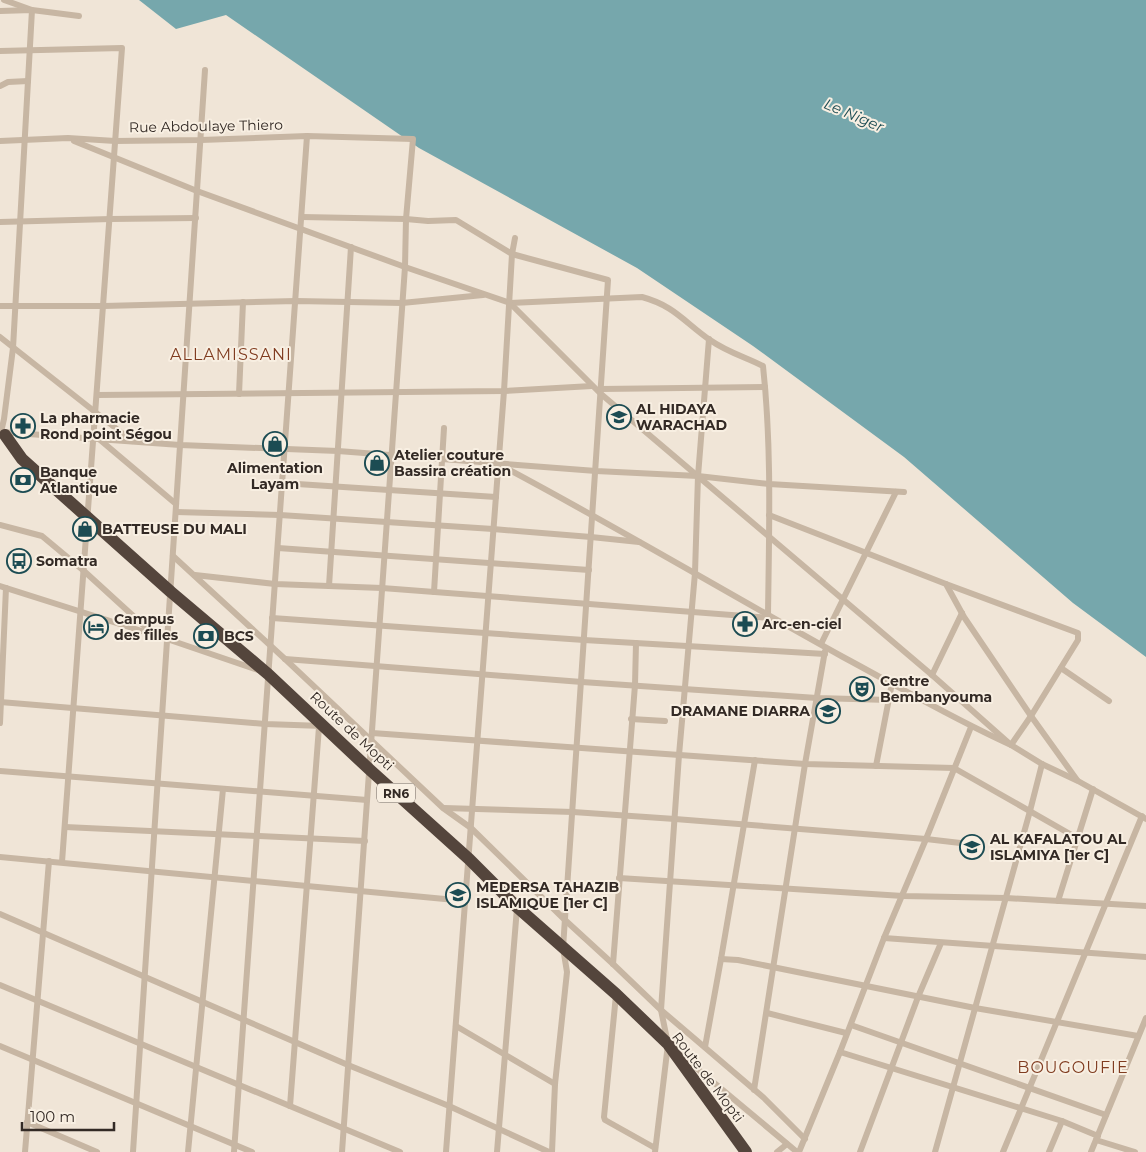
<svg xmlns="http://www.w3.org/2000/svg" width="1146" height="1152" font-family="Montserrat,sans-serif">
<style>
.water{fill:#76a7ac}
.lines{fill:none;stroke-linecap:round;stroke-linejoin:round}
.street{stroke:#c7b6a3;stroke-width:6}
.highway{stroke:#54453c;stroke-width:12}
.labels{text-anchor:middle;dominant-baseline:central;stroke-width:4;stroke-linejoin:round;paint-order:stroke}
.shield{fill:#f8efe2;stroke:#6e655e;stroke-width:1}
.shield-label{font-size:12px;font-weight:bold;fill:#332a25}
.street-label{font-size:14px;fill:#332a25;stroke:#f8efe2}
.poi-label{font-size:14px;font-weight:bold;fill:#332a25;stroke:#f8efe2;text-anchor:start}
.water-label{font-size:15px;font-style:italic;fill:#1c4c53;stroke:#f8efe2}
.quarter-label{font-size:16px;letter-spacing:1px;fill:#803c20;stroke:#f8efe2}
</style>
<rect width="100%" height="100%" fill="#f0e5d7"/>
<path class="water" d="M139 0H1146V657L1073 603 904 457 753 346 637 268 419 148 226 15 176 29Z"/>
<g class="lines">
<g class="street">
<path d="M4 0 32 10 13 348 4 419 1 432 180 445 338 451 596 471 698 476 769 484 904 492"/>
<path d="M0 11 32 10 79 16"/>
<path d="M0 51 122 48 62 862"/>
<path d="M0 86 8 82 28 81"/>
<path d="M0 141 68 138 115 141 201 140 307 136 413 139 406 219 405 267 342 1152"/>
<path d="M74 141 197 191 405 267 510 303 601 394 932 675 1011 745 1042 764 1078 781 1146 819"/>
<path d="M302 217 406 219 428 221 456 220 512 254 608 280 563 948 567 972 555 1084 552 1152"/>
<path d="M0 222 111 219 196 218"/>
<path d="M510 303 642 297C675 306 684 322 710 340 727 352 745 357 763 366 772 449 769 532 768 615"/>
<path d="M0 306H104L296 301 402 303 483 295"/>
<path d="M0 337 132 441"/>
<path d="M601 389 765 387"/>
<path d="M239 394 243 302"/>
<path d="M97 395 504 391 592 386"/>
<path d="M99 439 176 504"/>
<path d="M502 466C617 527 729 594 843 657 899 687 953 719 1011 745L1031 716 1078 640V633L946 584"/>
<path d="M282 483 496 497"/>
<path d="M176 512 280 515 493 529 591 537 639 542"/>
<path d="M769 515 946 584 964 617 1031 716 1077 780"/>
<path d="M0 525 42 536 84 571 153 634"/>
<path d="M278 548 589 570"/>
<path d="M173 556 285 659 443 808 471 828 565 920 613 964 661 1010 764 1098 805 1139"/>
<path d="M195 575 275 584 382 588 772 618"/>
<path d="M0 586 167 639 258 670"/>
<path d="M329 586 351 247"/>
<path d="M434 592 444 428"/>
<path d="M272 618 584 640 825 654"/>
<path d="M821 644 896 492"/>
<path d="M285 659 582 682 817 698 889 700"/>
<path d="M1061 668 1109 701"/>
<path d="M932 675 962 613"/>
<path d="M0 702 265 724 323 726"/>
<path d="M631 719 665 721"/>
<path d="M0 723 6 588"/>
<path d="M372 733 805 764 954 768 1077 838"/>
<path d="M876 766 892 683"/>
<path d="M0 771 367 800"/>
<path d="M444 808 573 812 675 819 926 839 969 844"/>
<path d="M65 827 365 841"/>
<path d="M0 857 466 901"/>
<path d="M619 878 903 896 1006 898 1146 906"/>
<path d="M1058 901 1093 789"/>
<path d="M0 914 348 1065 449 1106 549 1152"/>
<path d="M884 938 1146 957"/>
<path d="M721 959 738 960 975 1008 1138 1036"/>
<path d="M613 964 635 685 636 643"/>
<path d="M0 985 400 1152"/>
<path d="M616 995 604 1117 605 1120 655 1148"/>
<path d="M767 1013 846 1033"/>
<path d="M851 1025 1106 1115"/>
<path d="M456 1026 555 1084"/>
<path d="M0 1046 252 1152"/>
<path d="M705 1047 721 959 755 760"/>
<path d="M840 1052 1062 1121 1098 1136"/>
<path d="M682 1056 797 1152"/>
<path d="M754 1090 805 764 825 651"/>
<path d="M290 1106 319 727"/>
<path d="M27 1122 97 1152"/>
<path d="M1096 1140 1135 1152"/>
<path d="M25 1152 49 861"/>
<path d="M133 1152 205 70"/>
<path d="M188 1152 223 789"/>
<path d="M234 1152 307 136"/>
<path d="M446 1152 504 391 512 254 515 238"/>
<path d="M497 1152 517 908"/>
<path d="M655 1152 668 1044 661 1010 679 755 695 573 698 476 709 339"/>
<path d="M777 1152 787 1144"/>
<path d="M799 1152 840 1052 884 938 926 839 971 727"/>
<path d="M860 1152 918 997 941 943"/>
<path d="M935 1152 1030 811 1042 764"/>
<path d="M1003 1152 1142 816"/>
<path d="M1049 1152 1062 1121"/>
<path d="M1091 1152 1146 1018"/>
</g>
<path class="highway" d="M5 435 22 459 171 592 268 674 369 769 469 859 517 907 616 994 668 1044 746 1152"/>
</g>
<defs>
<symbol id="school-ring" viewBox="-11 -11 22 22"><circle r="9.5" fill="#f8efe2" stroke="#1c4c53" stroke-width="1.5"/><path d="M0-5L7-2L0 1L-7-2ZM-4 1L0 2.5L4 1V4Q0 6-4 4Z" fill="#1c4c53"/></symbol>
<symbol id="pharmacy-ring" viewBox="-11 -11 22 22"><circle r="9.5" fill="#f8efe2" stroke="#1c4c53" stroke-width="1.5"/><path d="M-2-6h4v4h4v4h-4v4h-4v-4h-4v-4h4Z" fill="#1c4c53"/></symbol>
<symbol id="shop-ring" viewBox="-11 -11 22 22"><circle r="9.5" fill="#f8efe2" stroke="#1c4c53" stroke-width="1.5"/><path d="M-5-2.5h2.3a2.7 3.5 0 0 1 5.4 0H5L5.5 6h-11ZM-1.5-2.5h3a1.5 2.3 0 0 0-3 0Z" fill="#1c4c53"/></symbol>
<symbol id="bank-ring" viewBox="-11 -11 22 22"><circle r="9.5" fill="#f8efe2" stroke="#1c4c53" stroke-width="1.5"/><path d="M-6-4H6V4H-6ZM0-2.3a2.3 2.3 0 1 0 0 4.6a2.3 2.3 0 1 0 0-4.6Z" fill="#1c4c53"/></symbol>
<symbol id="bus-ring" viewBox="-11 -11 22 22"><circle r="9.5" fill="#f8efe2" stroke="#1c4c53" stroke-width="1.5"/><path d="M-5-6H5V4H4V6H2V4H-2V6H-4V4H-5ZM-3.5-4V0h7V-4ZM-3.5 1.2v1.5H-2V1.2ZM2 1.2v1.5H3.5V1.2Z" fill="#1c4c53"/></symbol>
<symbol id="hotel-ring" viewBox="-11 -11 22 22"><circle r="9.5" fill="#f8efe2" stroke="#1c4c53" stroke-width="1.5"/><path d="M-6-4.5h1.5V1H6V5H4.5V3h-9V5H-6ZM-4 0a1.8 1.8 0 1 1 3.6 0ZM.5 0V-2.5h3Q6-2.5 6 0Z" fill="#1c4c53"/></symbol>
<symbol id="theatre-ring" viewBox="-11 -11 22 22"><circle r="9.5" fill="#f8efe2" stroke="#1c4c53" stroke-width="1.5"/><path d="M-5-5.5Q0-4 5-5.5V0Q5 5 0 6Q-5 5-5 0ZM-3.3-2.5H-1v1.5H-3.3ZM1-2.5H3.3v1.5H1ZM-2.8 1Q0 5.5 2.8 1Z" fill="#1c4c53"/></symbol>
</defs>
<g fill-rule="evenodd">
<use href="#school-ring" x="605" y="403" width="28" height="28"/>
<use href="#pharmacy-ring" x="9" y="412" width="28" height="28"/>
<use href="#shop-ring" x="261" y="430" width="28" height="28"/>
<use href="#shop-ring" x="363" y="449" width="28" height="28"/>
<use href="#bank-ring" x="9" y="466" width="28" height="28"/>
<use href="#shop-ring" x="71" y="515" width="28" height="28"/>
<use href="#bus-ring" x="5" y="547" width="28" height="28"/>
<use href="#pharmacy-ring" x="731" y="610" width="28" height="28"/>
<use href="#hotel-ring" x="82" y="613" width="28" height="28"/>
<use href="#bank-ring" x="192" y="622" width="28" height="28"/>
<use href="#theatre-ring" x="848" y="675" width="28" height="28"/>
<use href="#school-ring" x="814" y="697" width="28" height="28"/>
<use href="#school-ring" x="958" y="833" width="28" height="28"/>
<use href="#school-ring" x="444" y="881" width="28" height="28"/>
</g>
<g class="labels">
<rect class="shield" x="377" y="783.5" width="38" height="19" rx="4"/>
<g class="shield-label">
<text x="396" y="793">RN6</text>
</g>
<g class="street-label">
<text transform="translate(206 126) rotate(-1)">Rue Abdoulaye Thiero</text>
<text transform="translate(352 731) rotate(43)">Route de Mopti</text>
<text transform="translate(708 1077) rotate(53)">Route de Mopti</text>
</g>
<g class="poi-label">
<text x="636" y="409">AL HIDAYA<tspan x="636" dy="16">WARACHAD</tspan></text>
<text x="40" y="418">La pharmacie<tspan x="40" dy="16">Rond point Ségou</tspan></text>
<text x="394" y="455">Atelier couture<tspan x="394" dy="16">Bassira création</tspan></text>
<text x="275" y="468" text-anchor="middle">Alimentation<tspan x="275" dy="16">Layam</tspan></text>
<text x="40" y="472">Banque<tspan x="40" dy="16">Atlantique</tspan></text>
<text x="102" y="529">BATTEUSE DU MALI</text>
<text x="36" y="561">Somatra</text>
<text x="114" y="619">Campus<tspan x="114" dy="16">des filles</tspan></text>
<text x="762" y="624">Arc-en-ciel</text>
<text x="224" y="636">BCS</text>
<text x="880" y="681">Centre<tspan x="880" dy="16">Bembanyouma</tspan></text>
<text x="810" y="711" text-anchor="end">DRAMANE DIARRA</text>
<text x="990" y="839">AL KAFALATOU AL<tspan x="990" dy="16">ISLAMIYA [1er C]</tspan></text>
<text x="476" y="887">MEDERSA TAHAZIB<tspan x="476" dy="16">ISLAMIQUE [1er C]</tspan></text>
</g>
<g class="water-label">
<text transform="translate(854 115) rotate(23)">Le Niger</text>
</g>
<g class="quarter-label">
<text x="231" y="354">ALLAMISSANI</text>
<text x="1073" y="1067">BOUGOUFIE</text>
</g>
</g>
<path d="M22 1122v8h92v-8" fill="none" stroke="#332a25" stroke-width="2.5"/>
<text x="30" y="1122" font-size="15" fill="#332a25" stroke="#f8efe2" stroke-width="4" paint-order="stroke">100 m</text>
</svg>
